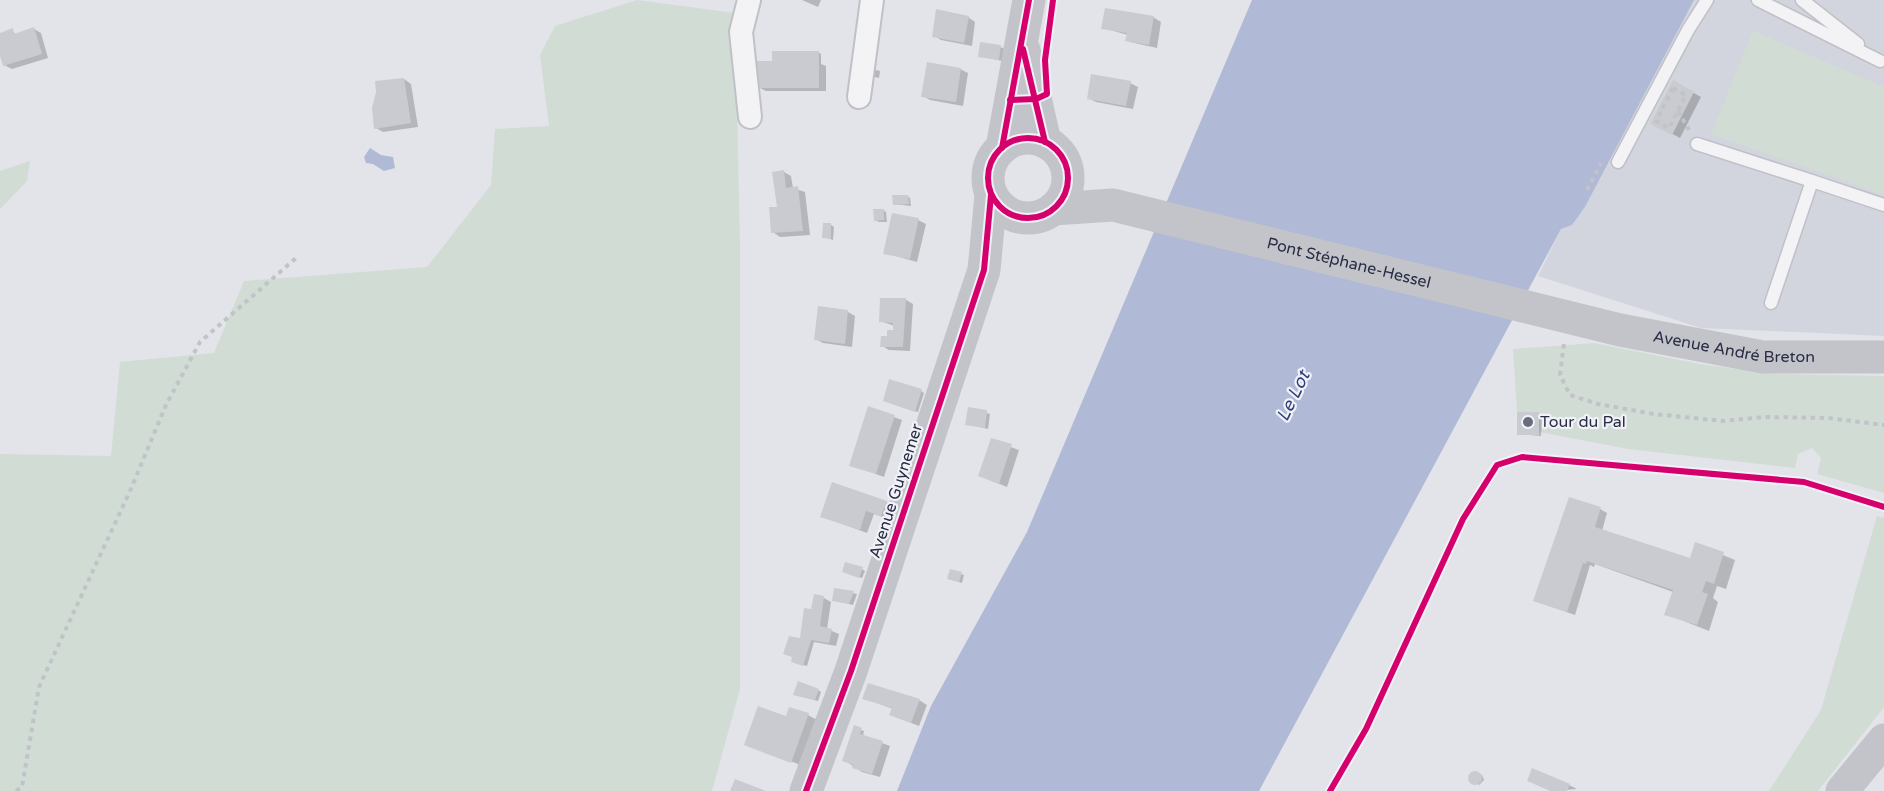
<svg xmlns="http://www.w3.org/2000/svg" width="1884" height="791" font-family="'Varela Round',sans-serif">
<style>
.built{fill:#d3d5de}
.green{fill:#d1dcd4}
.water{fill:#b0b9d5}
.shadow{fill:#0003}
.building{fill:#cacbd1}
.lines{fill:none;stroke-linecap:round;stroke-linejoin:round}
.lane-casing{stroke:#c0c1c7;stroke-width:15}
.street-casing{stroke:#c0c1c7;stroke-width:26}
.path{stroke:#c1c3c9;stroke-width:4;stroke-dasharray:4.5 4.5;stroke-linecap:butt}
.lane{stroke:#f3f3f5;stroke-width:12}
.street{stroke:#f3f3f5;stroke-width:22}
.secondary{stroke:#c3c4ca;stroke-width:33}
.cycleway-casing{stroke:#f1f2f8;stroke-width:10}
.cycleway{stroke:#d6006c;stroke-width:6}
.poi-dot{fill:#696c7e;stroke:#f1f2f8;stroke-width:2}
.labels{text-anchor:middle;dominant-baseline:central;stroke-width:4.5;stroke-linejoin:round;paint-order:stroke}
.street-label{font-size:16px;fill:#282c44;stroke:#f1f2f8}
.poi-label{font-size:16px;fill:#282c44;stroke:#f1f2f8;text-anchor:start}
.water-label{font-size:18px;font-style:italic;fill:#303f7a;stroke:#f1f2f8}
</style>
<rect width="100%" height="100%" fill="#e3e4e9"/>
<path class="built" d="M1694 0H1884V336L1701 328 1538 276 1561 229 1572 225 1585 207Z"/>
<g class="green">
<path d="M637 0 735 13 740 245V689L712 791H0V454L111 456 120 362 214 353 244 281 427 267 491 185 495 129 549 126 540 55 555 26Z"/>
<path d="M1753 31 1884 87V195L1711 134Z"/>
<path d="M30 161 27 181 0 209V171Z"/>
<path d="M1594 343 1700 364 1775 374 1884 376V493L1817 474 1821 458 1812 448 1798 454 1795 468 1628 449 1539 432V412H1517L1513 349Z"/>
<path d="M1877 516 1884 518V707L1818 791H1769L1821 710Z"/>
</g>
<g class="water">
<path d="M1252 0H1694L1585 207 1572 225 1561 229 1259 791H897L931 706 1027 532Z"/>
<path d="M370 148 381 155 393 157 395 168 384 171 373 164 366 163 364 157Z"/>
</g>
<g class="shadow">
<path d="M802 0H821L818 7Z"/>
<path d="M968 17 975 22 972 46 941 40 934 36Z"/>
<path d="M1153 17 1161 22 1157 48 1130 42 1127 40 1128 35 1103 28Z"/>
<path d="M34 29 41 33 48 58 12 69 4 65 0 50V34L12 30 16 35Z"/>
<path d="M981 44 1004 48 1002 61 979 56Z"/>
<path d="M818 52 821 54V64L826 66V91H766L758 87 778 62Z"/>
<path d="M872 69 880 71 879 78 871 76Z"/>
<path d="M960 69 968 73 963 106 930 100 923 96Z"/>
<path d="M404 79 411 84 418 127 383 132 376 128Z"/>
<path d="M1674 82 1701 97 1680 138 1652 123Z"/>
<path d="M1130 83 1138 87 1133 109 1096 102 1088 98Z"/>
<path d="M784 172 791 176 793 188 805 192 810 235 780 237 773 232Z"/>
<path d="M907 196 910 198 911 206 894 204Z"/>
<path d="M883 210 886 212 887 222H879L875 220Z"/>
<path d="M918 220 926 224 917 262 885 253Z"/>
<path d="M831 225 834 227 833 240 824 237Z"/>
<path d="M906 300 913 304 910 351 889 350 882 346 895 332V326L880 321Z"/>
<path d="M819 308 848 312 855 316 852 347 823 343 816 339Z"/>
<path d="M921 391 924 393 918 412 884 401Z"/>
<path d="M869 408 902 420 884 477 851 465Z"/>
<path d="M969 408 990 414 988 429 967 424Z"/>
<path d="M1539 414 1542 416 1541 436 1518 434Z"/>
<path d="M992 440 1019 450 1007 487 987 479Z"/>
<path d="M886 502 893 507 889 519 874 514 867 533 821 516Z"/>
<path d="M1600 509 1607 513 1602 531 1691 560 1696 544 1735 560 1726 589 1717 586 1713 598 1718 602 1709 631 1666 614 1673 592 1595 564 1594 567 1590 565 1575 615 1535 601Z"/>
<path d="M862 569 865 571 862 578 847 573Z"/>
<path d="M961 574 964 575 962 583 949 579Z"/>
<path d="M835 589 857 594 853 605 833 600Z"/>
<path d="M824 598 831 602 827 629 839 634 836 646 814 642 807 666 796 663 794 657 785 654 801 639 813 610Z"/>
<path d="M818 690 821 692 818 701 795 695Z"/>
<path d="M864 698 919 700 927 705 919 726 891 715 893 709Z"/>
<path d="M808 715 819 721 802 768 798 766V764L746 744 787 718Z"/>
<path d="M861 730 864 731 863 736 890 746 880 777 862 772 844 760Z"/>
<path d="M1475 773 1482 775 1484 780 1479 785 1470 778Z"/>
<path d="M1529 781 1569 785 1577 789 1551 791Z"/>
</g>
<g class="building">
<path d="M1105 8 1154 16 1149 45 1125 41 1127 33 1101 29Z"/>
<path d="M936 9 969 16 964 43 932 37Z"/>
<path d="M34 27 42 54 3 66 0 56V33L13 28 14 34Z"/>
<path d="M980 42 1001 45 999 60 978 57Z"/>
<path d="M772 51H819V88H757L754 61H772Z"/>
<path d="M927 62 961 68 956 102 921 97Z"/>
<path d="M1091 74 1131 81 1126 106 1087 99Z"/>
<path d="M404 78 411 123 374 129 372 108 376 92 375 81Z"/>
<path d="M1673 80 1694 92 1672 135 1650 124Z"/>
<path d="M784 170 786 188 798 186 803 231 771 233 769 207H777L772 172Z"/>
<path d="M892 195H908L909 204 893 205Z"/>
<path d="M873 209H884V220L874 221Z"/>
<path d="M892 213 919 218 910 259 883 254Z"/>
<path d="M823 223H831V239L822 238Z"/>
<path d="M880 298H906L903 347H880L881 336H887V330H893V323L879 322Z"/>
<path d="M818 306 848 310 845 344 814 340Z"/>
<path d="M889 379 922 389 915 412 883 401Z"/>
<path d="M868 406 895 415 876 474 849 466Z"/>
<path d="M968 407 987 410 985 428 965 425Z"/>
<rect x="1517" y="412" width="22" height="23"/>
<path d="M991 438 1012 444 999 484 978 476Z"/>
<path d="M832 482 887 501 881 516 866 511 860 530 820 517Z"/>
<path d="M1569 497 1601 507 1595 527 1598 528 1690 558 1695 542 1724 552 1714 584 1706 581 1702 592 1708 594 1697 625 1664 615 1673 590 1587 561 1586 564 1583 563 1567 612 1533 601Z"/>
<path d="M845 562 863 567 859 578 842 572Z"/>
<path d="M950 569 962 572 959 582 947 579Z"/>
<path d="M834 588 854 591 849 604 832 601Z"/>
<path d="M814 594 824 596 820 626 832 629 829 643 811 640 803 666 791 662 792 657 783 654 789 636 800 638 804 608 811 609Z"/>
<path d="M798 681 819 689 815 700 793 695Z"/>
<path d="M868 683 920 699 911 723 889 715 892 708 862 699Z"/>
<path d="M758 706 786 716 789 707 809 713 791 763 744 745Z"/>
<path d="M854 725 862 728 860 734 883 741 872 774 852 768 854 765 842 761Z"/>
<path d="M1532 768 1570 784 1567 791H1551L1527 781Z"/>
<circle cx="1475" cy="778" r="7"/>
<path d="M735 779 766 791H730Z"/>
</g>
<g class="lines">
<defs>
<g id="lane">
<path d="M1758 0 1880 61"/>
<path d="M1802 0 1858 44"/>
<path d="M1697 144 1812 181"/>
<path d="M1618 162 1688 30 1707 0"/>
<path d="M1771 303 1812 181 1884 205"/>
</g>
<g id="street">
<path d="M749 0 741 32 750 117"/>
<path d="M859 97 872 0"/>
</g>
</defs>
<use href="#lane" class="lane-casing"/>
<use href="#street" class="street-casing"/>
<g class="path">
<path d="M1673 88 1686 95 1669 128 1656 121Z"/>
<path d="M1678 111 1689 130"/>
<path d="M1587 190 1601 163"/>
<path d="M1564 344 1560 375 1570 395 1598 404 1654 414 1723 421 1765 417 1828 418 1884 425"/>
<path d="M16 791 22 787 39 687 130 491 166 405 200 342 296 258"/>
</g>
<use href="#lane" class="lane"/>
<use href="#street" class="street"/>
<g class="secondary">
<path d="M1024 50 1045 142"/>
<circle cx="1028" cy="178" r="40"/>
<path d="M1002 148 1029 0"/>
<path id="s1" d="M1053 209 1113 205 1620 330 1763 357H1884"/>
<path d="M806 791 851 671 984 270 991 195"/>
<path d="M1842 791 1884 740"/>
</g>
<defs>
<g id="cycleway">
<path d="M1023 49 1045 142"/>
<path d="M1010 100 1036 99 1047 94 1045 60 1053 0"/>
<circle cx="1028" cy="178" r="40"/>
<path d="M1002 148 1029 0"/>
<path d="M806 791 851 671 984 270 991 195"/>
<path d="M1330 791 1366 729 1463 519 1497 465 1522 457 1804 482 1884 507"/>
</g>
</defs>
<use href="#cycleway" class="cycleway-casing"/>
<use href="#cycleway" class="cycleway"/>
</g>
<circle class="poi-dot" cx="1528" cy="422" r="6"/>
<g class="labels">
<g class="street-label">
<text stroke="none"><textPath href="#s1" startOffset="303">Pont Stéphane-Hessel</textPath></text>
<text stroke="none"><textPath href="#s1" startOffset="698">Avenue André Breton</textPath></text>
<text transform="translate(896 491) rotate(-72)">Avenue Guynemer</text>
</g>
<g class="poi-label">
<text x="1540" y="422">Tour du Pal</text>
</g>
<g class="water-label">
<text transform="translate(1293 396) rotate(-64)">Le Lot</text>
</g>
</g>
</svg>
